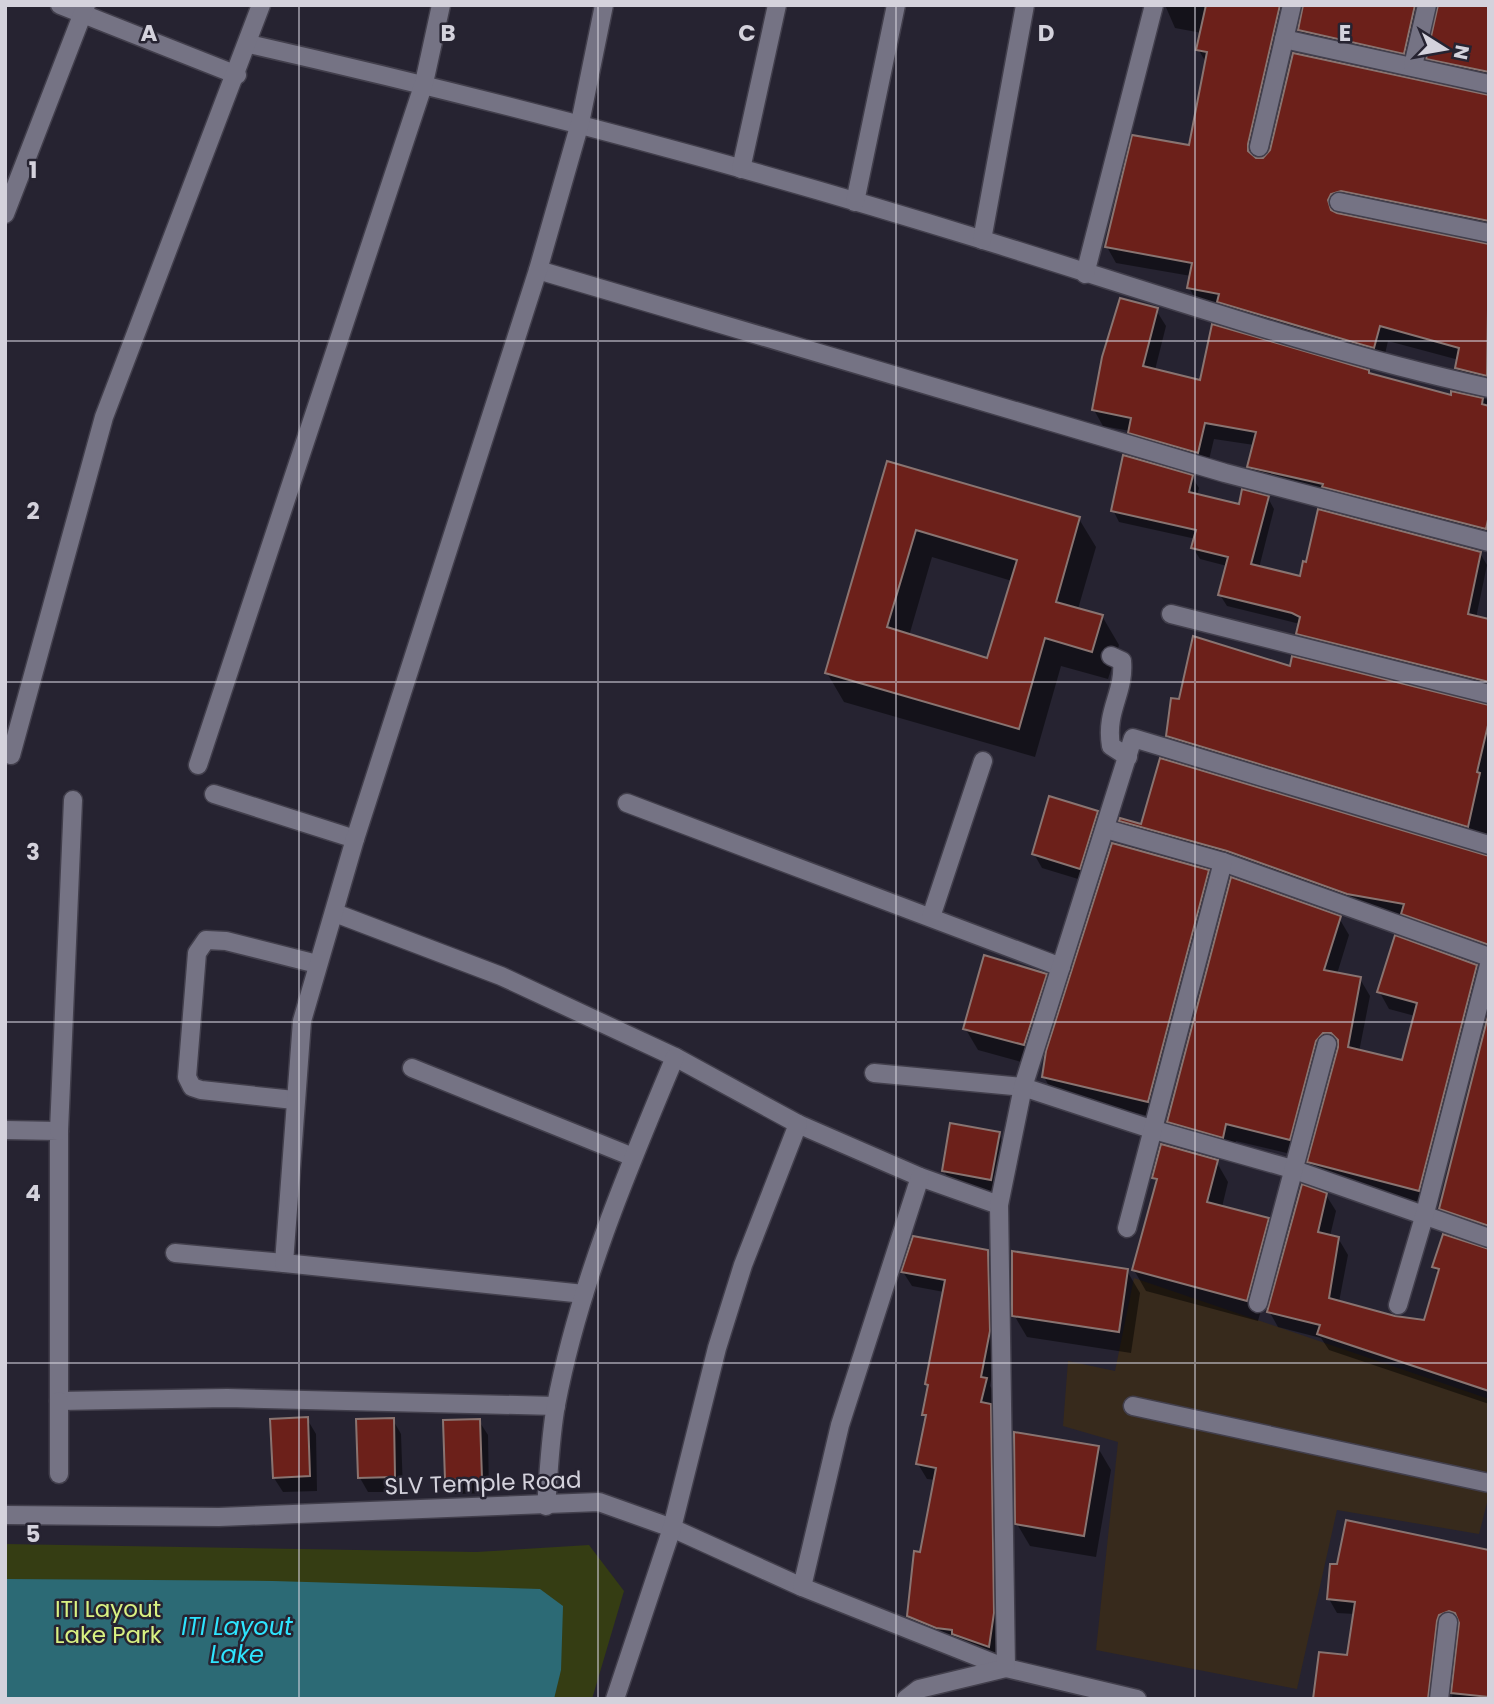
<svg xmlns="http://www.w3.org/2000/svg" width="1494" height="1704" font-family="Poppins,sans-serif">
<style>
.industrial{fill:#372a1c}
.green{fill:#353d13}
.water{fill:#2c6a75}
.shadow{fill:#0007;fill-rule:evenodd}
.building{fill:#6c201a;stroke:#897471;stroke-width:2;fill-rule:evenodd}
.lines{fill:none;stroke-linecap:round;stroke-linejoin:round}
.minor-casing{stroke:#423f4c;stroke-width:21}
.minor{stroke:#757384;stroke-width:18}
.grid{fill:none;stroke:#d4d2dc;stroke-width:2;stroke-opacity:0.55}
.labels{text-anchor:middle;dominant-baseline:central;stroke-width:5;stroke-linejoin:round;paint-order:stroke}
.street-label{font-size:23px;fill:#d4d2dc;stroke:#262331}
.park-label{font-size:23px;fill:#d9f182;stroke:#262331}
.water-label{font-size:24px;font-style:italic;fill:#2ee4fe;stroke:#262331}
.grid-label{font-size:23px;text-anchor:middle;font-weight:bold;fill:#d4d2dc;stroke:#262331;stroke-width:5;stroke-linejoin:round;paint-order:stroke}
</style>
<rect width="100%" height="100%" fill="#262331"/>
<path class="industrial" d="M1134 1278 1489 1399V1495L1479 1534 1337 1510 1297 1689 1096 1650 1118 1442 1063 1426 1068 1361 1115 1371Z"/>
<path class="green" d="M5 1544 476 1552 589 1545 624 1591 592 1699H5Z"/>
<path class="water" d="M5 1579 273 1581 540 1589 563 1606 561 1670 554 1699H5Z"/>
<g class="shadow">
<path d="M1165 5H1489V86L1438 74 1428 58 1439 9 1428 13 1413 69 1309 46 1300 30 1303 10H1297L1290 18 1257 160 1489 96V235L1340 210 1337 215 1489 246V390L1467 384 1457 368 1459 360 1388 341 1383 363 1199 304 1189 288 1191 276 1116 263 1107 247 1190 147 1207 64 1198 49 1202 33 1175 28Z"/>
<path d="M1156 310 1166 326 1155 370 1201 382 1214 326 1452 397 1453 393 1489 400V542L1259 483 1249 467 1254 445 1214 439 1207 468 1139 448 1130 431 1103 426 1094 410Z"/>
<path d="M888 463 1079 519 1096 547 1078 609 1102 616 1119 645 1108 679 1061 666 1035 757 844 702 827 673ZM932 557 1012 581 989 660 909 636Z"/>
<path d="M1192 477 1199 488 1197 495 1240 506 1268 498 1274 509 1259 568 1301 578 1480 553 1487 565 1476 618 1489 621V692L1305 645 1298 634 1300 624 1227 606 1220 595 1227 566 1200 559 1193 548 1196 539 1119 522 1113 510Z"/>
<path d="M1291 668 1489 707V846L1177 752 1167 736 1181 701Z"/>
<path d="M1097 813 1105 827 1088 882 1042 868 1034 854Z"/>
<path d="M1121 821 1142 827 1489 857V958L1130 837Z"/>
<path d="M1208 871 1218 888 1157 1118 1053 1093 1044 1077Z"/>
<path d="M1339 918 1349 935 1337 974 1360 979 1370 996 1359 1052 1403 1062 1415 1016 1389 1009 1379 991 1476 966 1486 984 1428 1208 1319 1179 1309 1162 1339 1050H1333L1299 1156 1236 1141 1232 1154 1178 1139 1169 1121Z"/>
<path d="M1046 975 1058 997 1036 1066 978 1050 965 1028Z"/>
<path d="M1489 1020V1238L1451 1225 1441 1208Z"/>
<path d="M998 1134 1007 1148 999 1194 952 1185 944 1171Z"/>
<path d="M1216 1161 1228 1182 1222 1207 1268 1220 1280 1240 1258 1321 1146 1291 1134 1270 1157 1184 1154 1178Z"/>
<path d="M1326 1195 1336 1211 1330 1236 1338 1238 1348 1255 1339 1302 1395 1318 1425 1322 1439 1275 1434 1267 1489 1251V1404L1329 1350 1321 1338 1278 1327 1269 1311Z"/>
<path d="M987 1252 996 1266 997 1346 990 1386 995 1394 991 1408 998 1420 1001 1628 996 1660 917 1631 909 1616 936 1480 927 1479 918 1464 927 1420 924 1414 929 1388 926 1384 944 1292 912 1286 903 1272Z"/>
<path d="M1127 1271 1140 1293 1131 1353 1027 1337 1014 1315Z"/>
<path d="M307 1419 316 1434 317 1491 283 1492 274 1478Z"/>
<path d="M393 1420 401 1434 403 1492H368L360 1478 358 1421Z"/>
<path d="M479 1421 488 1435 489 1493 455 1494 446 1479Z"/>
<path d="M1098 1448 1111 1470 1096 1557 1030 1546 1017 1524Z"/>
<path d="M1489 1541V1699H1452L1459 1624 1450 1625 1437 1699H1315L1348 1657 1355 1614 1337 1613 1329 1599 1489 1552Z"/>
</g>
<g class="building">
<path d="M1206 5H1280L1248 144V151L1256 158H1263L1270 150 1293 53 1489 95V221L1341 191 1331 194 1328 200 1331 210 1337 213 1489 244 1487 376 1455 368 1459 348 1380 326 1374 348 1363 345 1217 302 1219 294 1187 288 1192 263 1105 247 1132 135 1189 145 1207 52 1196 50Z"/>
<path d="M1303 5H1415L1404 54 1298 30Z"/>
<path d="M1438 5H1489V72L1426 59Z"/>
<path d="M1120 298 1158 308 1143 366 1200 380 1212 324 1369 370V373L1451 395V391L1483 398 1482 404 1489 406V515L1486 529 1322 487 1323 484 1247 467 1256 432 1205 423 1198 453 1128 433 1131 418 1092 410 1102 357Z"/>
<path d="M1123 455 1193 475 1189 492 1239 504 1242 489 1269 496 1251 564 1300 576 1303 561 1306 562 1318 509 1481 552 1468 614 1489 619V682L1296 634 1300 617 1292 613 1218 595 1228 557 1191 548 1196 530 1111 511Z"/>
<path d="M887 461 1080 517 1056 602 1103 615 1092 652 1045 638 1019 729 825 673ZM916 530 1017 560 987 658 887 627Z"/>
<path d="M1193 636 1290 666 1292 656 1489 705V721L1477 772 1480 773 1468 827 1166 736 1171 698 1179 699Z"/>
<path d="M1160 758 1489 856V945L1401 914 1404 904 1347 894 1227 851 1119 821 1120 818 1141 824Z"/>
<path d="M1049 796 1098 811 1080 869 1032 854Z"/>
<path d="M1112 843 1209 870 1148 1102 1042 1077 1046 1051Z"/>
<path d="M1231 877 1341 916 1324 970 1361 977 1348 1047 1402 1060 1417 1003 1377 992 1395 935 1477 965 1419 1191 1307 1162 1338 1047V1040L1331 1033H1323L1316 1041 1290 1140 1226 1124 1223 1138 1167 1122Z"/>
<path d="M984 955 1047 974 1024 1045 963 1029Z"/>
<path d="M1489 1012V1226L1439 1209Z"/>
<path d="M950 1123 1000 1132 991 1180 942 1171Z"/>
<path d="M1161 1144 1218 1160 1207 1202 1269 1218 1247 1301 1132 1270 1157 1179 1152 1178Z"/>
<path d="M1302 1184 1327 1193 1318 1232 1339 1237 1329 1298 1395 1316 1424 1320 1439 1269 1432 1267 1443 1234 1489 1249V1391L1317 1334 1320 1325 1267 1312Z"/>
<path d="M913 1236 988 1250 990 1331 981 1377 987 1378 981 1402 991 1404 994 1613 989 1647 952 1634V1630L936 1628 907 1616 914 1551 920 1552 936 1468 916 1464 926 1415H922L928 1385 925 1384 945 1280 901 1272Z"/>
<path d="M1012 1251 1128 1269 1119 1332 1012 1316Z"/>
<path d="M308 1417 310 1476 273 1478 270 1419Z"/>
<path d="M394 1418 395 1477 358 1478 356 1419Z"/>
<path d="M480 1419 482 1479 445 1480 443 1420Z"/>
<path d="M1014 1432 1099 1446 1084 1536 1015 1524Z"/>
<path d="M1346 1520 1489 1550V1697L1451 1693 1459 1623 1455 1613 1449 1611 1439 1615 1437 1621 1428 1699H1313L1319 1652 1347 1655 1355 1602 1327 1599 1330 1564H1337Z"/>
</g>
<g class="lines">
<defs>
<g id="minor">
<path d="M60 5 237 75"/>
<path d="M1284 39 1489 84"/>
<path d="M249 44C495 100 739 164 980 239 1149 291 1316 350 1489 388"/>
<path d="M1413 66 1427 5"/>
<path d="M1259 147 1292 5"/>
<path d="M741 169 777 5"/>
<path d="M855 202 896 5"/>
<path d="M1339 202 1489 233"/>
<path d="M5 214 86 5"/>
<path d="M982 240 1025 5"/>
<path d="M538 270 1225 473 1489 542"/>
<path d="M1085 274 1154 5"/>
<path d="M1171 614 1489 694"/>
<path d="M1111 656 1122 661C1125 693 1105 710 1111 746L1128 757"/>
<path d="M11 755 104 417 261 5"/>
<path d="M198 765 424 83 441 5"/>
<path d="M214 794 355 839"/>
<path d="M627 803 1061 967"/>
<path d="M1106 829 1223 862 1489 957"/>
<path d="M335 913 501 976 675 1057 798 1124 920 1177 999 1205"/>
<path d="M931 917 983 761"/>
<path d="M412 1068 633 1157"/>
<path d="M874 1073 1023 1087 1151 1129 1292 1169 1489 1238"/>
<path d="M294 1100 201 1090 192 1087 187 1077 197 953 206 940 226 941 317 964"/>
<path d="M5 1130 59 1131V1401L227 1398 556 1406"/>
<path d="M59 1131 73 800"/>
<path d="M1127 1228 1223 862"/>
<path d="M175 1253 284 1263"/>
<path d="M584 1294 284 1263 302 1021 355 839 538 270 580 123 604 5"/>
<path d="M1258 1303 1327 1044"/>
<path d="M1398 1305 1424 1217 1489 965"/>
<path d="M59 1401V1474"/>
<path d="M1133 1406 1489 1483"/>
<path d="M546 1506C549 1472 550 1438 556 1405 579 1284 628 1169 675 1057"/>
<path d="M5 1515 219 1517 599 1502 672 1528 802 1587 1006 1668 1137 1699"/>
<path d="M802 1587 840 1425 920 1177"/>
<path d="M615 1699 672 1528 717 1348 743 1265 798 1124"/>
<path d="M906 1699 919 1689 1006 1668 999 1205 1023 1087 1133 738 1489 845"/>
<path d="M1439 1699 1448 1622"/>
</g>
</defs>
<use href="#minor" class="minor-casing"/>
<use href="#minor" class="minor"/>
</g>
<path class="grid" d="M299 5V1699M598 5V1699M896 5V1699M1195 5V1699M5 341H1489M5 682H1489M5 1022H1489M5 1363H1489"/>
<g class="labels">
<g class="street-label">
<text transform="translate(483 1483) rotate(-2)">SLV Temple Road</text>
</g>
<g class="park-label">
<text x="108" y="1609">ITI Layout<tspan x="108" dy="26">Lake Park</tspan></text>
</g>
<g class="water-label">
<text x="237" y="1626">ITI Layout<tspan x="237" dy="28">Lake</tspan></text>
</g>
</g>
<g class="grid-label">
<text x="149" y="41">A</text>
<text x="448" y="41">B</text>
<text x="747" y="41">C</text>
<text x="1046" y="41">D</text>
<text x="1345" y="41">E</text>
<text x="33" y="178">1</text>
<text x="33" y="519">2</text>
<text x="33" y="860">3</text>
<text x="33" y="1201">4</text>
<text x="33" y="1542">5</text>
</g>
<rect width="1494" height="1704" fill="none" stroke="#d4d2dc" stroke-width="14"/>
<g transform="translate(1445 49) rotate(101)" stroke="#262331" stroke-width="5" paint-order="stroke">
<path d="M0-5L12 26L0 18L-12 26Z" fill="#d4d2dc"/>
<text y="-10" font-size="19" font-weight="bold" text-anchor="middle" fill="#d4d2dc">N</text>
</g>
</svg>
